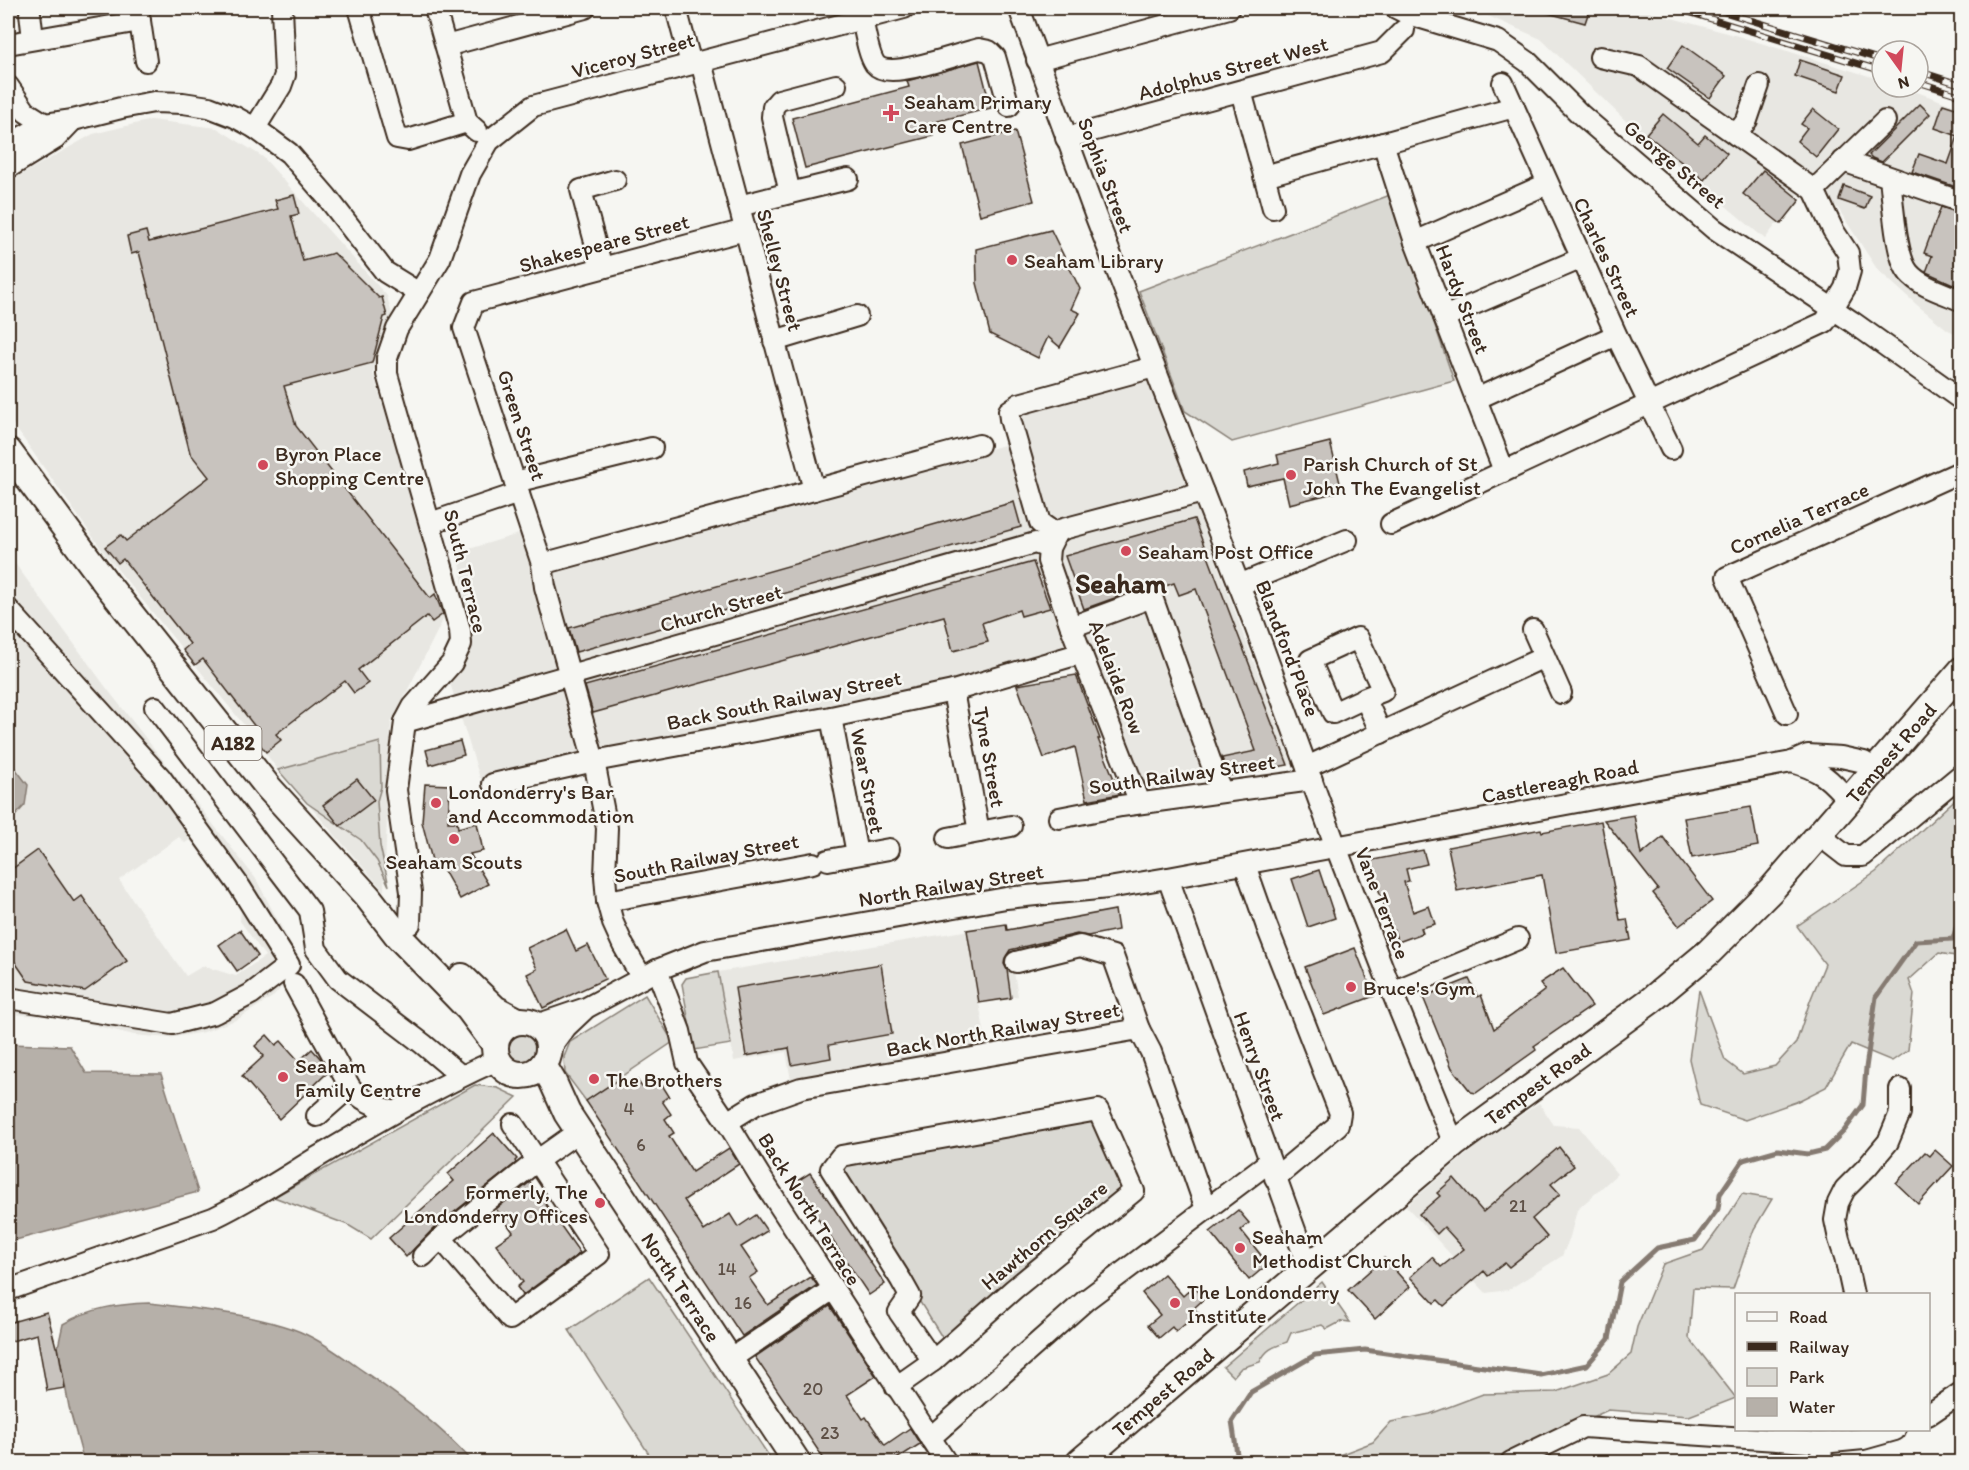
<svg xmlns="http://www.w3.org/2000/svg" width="1969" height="1470" font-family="Itim,sans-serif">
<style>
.built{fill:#e8e7e2;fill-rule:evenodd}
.green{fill:#dad9d3;stroke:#8a8278;stroke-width:1.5}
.water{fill:#b6b0a9;stroke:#857a71;stroke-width:1.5}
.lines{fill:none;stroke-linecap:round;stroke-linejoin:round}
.stream{stroke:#857a71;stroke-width:5}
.building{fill:#c8c3be;stroke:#3b2a1e;stroke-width:1.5}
.minor-casing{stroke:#3b2a1e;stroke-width:24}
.major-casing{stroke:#3b2a1e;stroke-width:30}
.minor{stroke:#f6f6f2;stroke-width:20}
.major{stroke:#f6f6f2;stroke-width:26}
.rail-casing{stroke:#3b2a1e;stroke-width:7}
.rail{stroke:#f6f6f2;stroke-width:4.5;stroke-dasharray:14;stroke-linecap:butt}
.poi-dot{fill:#d1495b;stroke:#f6f6f2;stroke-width:2}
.labels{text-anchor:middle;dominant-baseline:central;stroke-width:5;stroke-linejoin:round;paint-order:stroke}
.number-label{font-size:18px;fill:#5e5046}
.shield{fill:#f6f6f2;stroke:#73675e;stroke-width:1.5}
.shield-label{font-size:20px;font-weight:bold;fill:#3b2a1e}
.street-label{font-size:21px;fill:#3b2a1e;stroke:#f6f6f2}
.poi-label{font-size:21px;fill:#3b2a1e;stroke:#f6f6f2;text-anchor:start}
.district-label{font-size:27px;font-weight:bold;fill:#3b2a1e;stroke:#f6f6f2}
</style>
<rect width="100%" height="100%" fill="#f6f6f2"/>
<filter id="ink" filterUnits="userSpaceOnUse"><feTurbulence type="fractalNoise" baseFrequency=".0167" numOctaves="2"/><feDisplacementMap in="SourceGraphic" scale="12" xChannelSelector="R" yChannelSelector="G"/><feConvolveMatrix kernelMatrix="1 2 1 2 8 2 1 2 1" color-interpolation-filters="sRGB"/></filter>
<g filter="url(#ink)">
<g class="built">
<path d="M1470 8H1635L1738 36 1882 80V87H1903L1961 108V336L1948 330 1917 305 1877 269 1839 210 1812 177 1765 239 1630 125 1541 39Z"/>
<path d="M151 120 217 128 263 157 387 296 392 315 373 373 448 610 391 723 384 891 278 770 253 736 105 554 8 417V182L93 134Z"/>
<path d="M1146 374 1292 764 1143 791 1084 639 949 682 480 778 449 680 470 649 459 552 522 533 533 578 1022 440 1013 409Z"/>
<path d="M8 554 108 690 256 879 301 964 274 996 238 1019 204 1032 169 1038 134 1035 61 1017 8 1014ZM179 837 185 843 194 837 241 909 240 921 265 956 236 976 203 966 186 976 119 880Z"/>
<path d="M1006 924 1018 996 979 1003 988 1052 792 1086 786 1052 734 1061 718 972Z"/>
<path d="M1539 1103 1554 1125 1579 1127 1617 1174 1577 1210 1570 1237 1562 1256 1508 1290 1486 1293 1406 1206 1480 1143Z"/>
</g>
<g class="green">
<path d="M1149 8H1193L1152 20Z"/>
<path d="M1390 195 1454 381 1232 442 1185 411 1139 291Z"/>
<path d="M380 742 381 787 377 801 380 846 389 886 377 861 361 840 307 803 278 770Z"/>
<path d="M1961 794V957L1939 953 1909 980 1914 994 1908 1050 1892 1061 1851 1044 1826 1087 1796 1102 1745 1120 1700 1105 1689 1059 1699 990 1725 1060 1743 1074 1775 1066 1796 1043 1810 1001 1825 964 1797 926 1876 872Z"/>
<path d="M718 972 731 1044 694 1050 682 984 686 978Z"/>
<path d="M645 995 673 1042 586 1101 565 1073 564 1057 570 1042Z"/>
<circle cx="521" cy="1048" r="15"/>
<path d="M475 1085 498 1088 517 1097 371 1239 348 1225 274 1197Z"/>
<path d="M1094 1117 1129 1188 945 1342 836 1168 842 1158Z"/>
<path d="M1742 1194 1772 1199 1754 1229 1733 1289 1693 1288 1689 1338 1736 1398 1689 1416 1608 1410 1495 1462H1321L1373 1442 1391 1422 1430 1414 1483 1394 1556 1392 1608 1374 1631 1354 1637 1327 1663 1264 1703 1250 1728 1216Z"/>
<path d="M649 1277 773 1462H654L569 1330Z"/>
<path d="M1322 1282 1350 1322 1342 1321 1327 1329 1322 1325 1291 1333 1287 1342C1273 1347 1266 1349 1260 1362L1241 1368 1233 1377 1223 1367Z"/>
</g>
<g class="water">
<path d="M8 759 28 785 25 805 8 824Z"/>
<path d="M8 1044 70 1046 86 1073 161 1074 198 1192 8 1242Z"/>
<path d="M149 1303C197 1309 247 1313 293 1329 316 1337 337 1353 356 1366 400 1397 437 1422 473 1462H84L69 1407 58 1347 63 1324C90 1308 118 1304 149 1303Z"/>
</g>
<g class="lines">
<path class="stream" d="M1241 1462 1237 1454 1232 1421 1251 1392 1315 1355 1365 1350 1541 1375 1587 1365 1609 1339 1620 1282 1657 1248 1695 1240 1718 1209 1720 1194 1743 1160 1778 1150 1808 1154 1825 1150 1844 1131 1863 1105 1866 1068 1876 997 1916 941 1953 939 1959 918H1962"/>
</g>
<g class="building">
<path d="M1545 8H1590L1585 23 1544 12Z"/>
<path d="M1683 45 1726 76 1710 98 1667 68Z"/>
<path d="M1800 60 1845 75 1839 91 1795 76Z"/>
<path d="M979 61 991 108 930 123 933 136 805 168 792 118 909 87 907 81Z"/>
<path d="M1920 104 1930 114 1882 162 1872 158 1869 155Z"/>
<path d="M1943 104 1962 110V189L1912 172 1919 154 1948 164 1958 136 1935 128Z"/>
<path d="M1813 109 1838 129 1816 157 1797 141 1807 128 1801 124Z"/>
<path d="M1663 114 1698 143 1705 135 1727 153 1704 180 1646 134Z"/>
<path d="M1015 131 1034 201 980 215 962 145Z"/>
<path d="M1763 170 1800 200 1781 224 1743 194Z"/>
<path d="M1844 186 1870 196 1865 209 1839 200Z"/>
<path d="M294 195 299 214 291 216 303 261 334 253 379 298 382 297 387 316 384 317 372 363 284 386 296 426 430 598 435 594 443 614 432 622 427 616 358 670 368 683 354 693 345 681 276 734 281 740 266 752 253 736 259 732 203 659 195 665 183 650 190 644 123 559 118 563 105 547 121 535 126 541 209 477 190 453 139 252 131 254 127 236 146 231 149 242 278 209 275 200Z"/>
<path d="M1941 207 1962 214V288L1926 272 1932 256 1924 253Z"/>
<path d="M1051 230 1080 289 1071 309 1080 313 1060 347 1048 337 1038 358 990 334 977 283 976 249Z"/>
<path d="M1330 442 1342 491 1289 504 1283 478 1247 486 1244 472 1279 463 1277 455Z"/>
<path d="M1014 502 1021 527 576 652 569 628Z"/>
<path d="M1194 519 1217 580 1288 765 1228 776 1222 758 1256 751 1196 589 1179 595 1174 583 1160 588 1155 585 1148 586 1084 609 1065 556Z"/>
<path d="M1033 562 1050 608 1021 616 1019 610 982 623 988 642 953 651 944 616 593 713 585 686Z"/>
<path d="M1076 675 1100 739H1098L1120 794 1087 800 1075 747 1044 758 1017 685Z"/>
<path d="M460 741 464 755 430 765 426 750Z"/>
<path d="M357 779 374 800 340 826 323 805Z"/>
<path d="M425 784 450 785 448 822H457L458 828 477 823 483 851 470 854 488 884 460 899 439 862 433 864 422 822Z"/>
<path d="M1751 807 1758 846 1692 858 1684 818Z"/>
<path d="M1634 815 1641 855 1663 837 1712 901 1679 926 1653 893 1658 889 1604 820Z"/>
<path d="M1601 821 1620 920 1627 919 1631 940 1556 953 1542 875 1457 891 1448 847 1541 829 1542 832Z"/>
<path d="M38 850 74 902 82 896 127 961 85 991 28 981 8 952V872Z"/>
<path d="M1423 850 1427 864 1406 869 1409 881 1404 882 1413 912 1429 906 1435 924 1421 928 1423 933 1398 942 1368 861Z"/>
<path d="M1319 870 1335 918 1308 927 1292 879Z"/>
<path d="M1115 910 1118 930 1088 936 1077 934 1010 950 1005 958 1004 964 1007 970 1011 998 979 1003 967 930 1006 924 1007 930Z"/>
<path d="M566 929 576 951 588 945 605 979 543 1008 527 974 537 969 527 948Z"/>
<path d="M240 930 258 956 237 971 219 945Z"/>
<path d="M1355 948 1374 996 1324 1015 1305 967Z"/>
<path d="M881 964 892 1034 829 1045 831 1058 792 1065 789 1048 746 1056 735 988Z"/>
<path d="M1563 968 1592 1006 1534 1046 1536 1050 1476 1093 1471 1092 1452 1068 1423 997 1469 979 1478 997 1481 995 1494 1029 1545 990 1540 983Z"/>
<path d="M267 1035 276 1045 281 1041 299 1061 312 1049 320 1058 328 1072 279 1119 242 1076 264 1056 255 1046Z"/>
<path d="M622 1077 628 1086 637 1080 642 1087 657 1077 669 1096 662 1101 671 1114 665 1119 674 1133 669 1136 692 1172 729 1148 739 1164 684 1200 704 1231 730 1214 738 1227 756 1215 767 1231 741 1247 758 1272 749 1278 768 1305 811 1277 817 1285 742 1336 586 1101Z"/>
<path d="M494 1133 517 1159 515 1161 516 1163 433 1229 406 1257 389 1238 454 1181 448 1174Z"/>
<path d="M1559 1147 1574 1166 1551 1184 1560 1194 1532 1219 1547 1237 1509 1267 1505 1263 1488 1276 1484 1271 1444 1306 1438 1300 1434 1303 1410 1277 1432 1257 1441 1267 1464 1249 1444 1227 1437 1234 1419 1214 1440 1196 1437 1193 1454 1178 1483 1212Z"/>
<path d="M1935 1150 1953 1166 1918 1204 1896 1183 1925 1152 1930 1156Z"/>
<path d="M810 1173 885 1284 869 1295 794 1183Z"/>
<path d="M530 1182 580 1253 523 1295 517 1287 523 1282 496 1244 513 1232 496 1209Z"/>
<path d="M1238 1210 1249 1223 1241 1230 1268 1264 1249 1280 1210 1232Z"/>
<path d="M1384 1258 1410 1287 1375 1319 1348 1290Z"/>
<path d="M1164 1274 1183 1296 1194 1286 1205 1298 1194 1308 1198 1313 1176 1332 1172 1327 1159 1338 1148 1325 1160 1315 1142 1293Z"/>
<path d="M830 1306 876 1376 847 1395 863 1419 866 1417 885 1445 910 1428 920 1444 892 1462H826L755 1357Z"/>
<path d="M47 1312 56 1347H58L65 1388 47 1391 37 1334 8 1342V1323Z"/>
</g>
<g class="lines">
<defs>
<g id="minor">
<path d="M359 8 397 138 408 140 467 122"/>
<path d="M435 8 467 122 477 131"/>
<path d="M676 8 691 64"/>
<path d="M1019 8 1096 217 1254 623 1336 847 1392 992 1454 1144"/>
<path d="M1396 8 1408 14 1498 41 1528 62 1580 114 1714 229 1851 321 1962 400"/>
<path d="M30 13 33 39"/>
<path d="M862 19C865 31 868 54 875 64 879 69 886 70 892 70 915 70 955 55 979 49L989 51 995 57 1009 106"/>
<path d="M140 21 146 61"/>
<path d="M8 44 140 21 138 8"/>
<path d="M446 46 585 8"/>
<path d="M1037 60 1229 8"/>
<path d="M701 62 814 490"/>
<path d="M1503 83 1620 343 1671 449"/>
<path d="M8 86 26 112 45 124 50 131"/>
<path d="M1241 91 1273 208"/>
<path d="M255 128 281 86 285 75 282 8"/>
<path d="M1736 135 1747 120 1759 85"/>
<path d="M1066 138 1382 52 1404 30"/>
<path d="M1383 143 1415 242 1504 471"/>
<path d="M8 145 45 124 73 120 121 108 154 102 183 103 209 107 235 117 255 128 289 153 327 197 385 272 419 293"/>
<path d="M1843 161 1962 202"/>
<path d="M8 168 55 139 73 120"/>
<path d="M1264 176 1514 107"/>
<path d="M1890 178C1893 200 1895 257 1909 273 1921 287 1945 293 1962 301"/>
<path d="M1814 190 1885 121"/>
<path d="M790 193 848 179"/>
<path d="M739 206 790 193 772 117 773 107 779 100 836 85"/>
<path d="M1415 242 1547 184"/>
<path d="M602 268 581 190 615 180"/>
<path d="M1444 317 1582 258"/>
<path d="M774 341 857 316"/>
<path d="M1476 399 1616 335"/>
<path d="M515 482 652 448"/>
<path d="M430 523 519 493"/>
<path d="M1391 524 1825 322 1845 288 1850 271 1848 253 1833 230 1814 190 1639 66 1600 57"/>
<path d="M1056 534 1040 523 1010 419 1009 411 1019 404 1154 367"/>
<path d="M542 564 979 445"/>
<path d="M1239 585 1347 540"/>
<path d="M8 609 161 778 240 887 289 965 251 994 215 1013 172 1024 8 998"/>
<path d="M1071 627 1152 597 1221 791"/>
<path d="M1533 630 1561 693"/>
<path d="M953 691 979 832"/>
<path d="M1365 698 1383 691 1358 638 1310 660 1333 713 1365 698 1381 733"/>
<path d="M155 707 310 911 316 949 338 979 423 1044 461 1076"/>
<path d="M1787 714 1727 577 1962 471"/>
<path d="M831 717 857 854"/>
<path d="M405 722 1035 543 1049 548"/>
<path d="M1792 762C1821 770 1830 779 1849 801"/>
<path d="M1307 767 1544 657"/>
<path d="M493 784 594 761 831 717 953 691 1082 653"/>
<path d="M1140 803 1071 627 1048 561 1049 548 1056 534 1063 529 1203 492"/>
<path d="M1059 818 1121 806 1312 780"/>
<path d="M1819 835 1846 856H1863L1962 774"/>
<path d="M948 838 1011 826"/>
<path d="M828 860 889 849"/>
<path d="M1245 865 1267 927 1340 1113 1338 1125 1275 1178"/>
<path d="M1168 878 1309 1269"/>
<path d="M607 901 813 863"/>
<path d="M410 924 411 892 396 790 405 722 413 707 452 663 461 644 460 630 387 374V358L397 329 440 259 470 174 489 141 533 106 904 8"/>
<path d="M1016 962 1080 946 1113 956 1139 1029"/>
<path d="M657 970 680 1031 687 1063 727 1122 760 1176 946 1462"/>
<path d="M642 978 623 945 613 923 607 901 605 876 607 828 594 761 545 587 542 564 464 328 474 302 745 230"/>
<path d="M294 984 350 1087C361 1101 377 1106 394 1112"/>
<path d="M1392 992 1518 939"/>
<path d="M536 1025 586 1008 657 970 705 951 1006 898 1108 888 1168 878 1792 762 1808 755 1841 757 1864 762 1876 771"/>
<path d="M550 1049 566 1027 584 1010"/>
<path d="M1098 1110 1134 1191 1014 1289 933 1361 899 1312 910 1296 901 1280 831 1169 841 1156Z"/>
<path d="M317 1116 350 1087"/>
<path d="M727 1122 756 1104 801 1088 1139 1029 1151 1052 1206 1209"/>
<path d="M513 1124 599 1254 510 1319 441 1238 538 1160 579 1131"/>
<path d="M423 1256 441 1238"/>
<path d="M8 1290 213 1218C249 1201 282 1179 316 1158 375 1123 434 1088 497 1060"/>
<path d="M1853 1294 1845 1257 1839 1239 1835 1220 1838 1203 1845 1189 1867 1167 1888 1142 1900 1113V1089"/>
<path d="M729 1360 833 1289"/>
<path d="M896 1387 933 1361"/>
<path d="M1928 1415 1962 1392"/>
<path d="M930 1438 1086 1300 1269 1162"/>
<path d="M1511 1462 1583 1427 1822 1443 1863 1439 1895 1430"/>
<path d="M1821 1462 1822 1443"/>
</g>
<g id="major">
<path d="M8 451 106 583 268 787 368 897 399 937 469 1009 495 1044"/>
<path d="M462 977 495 1009 518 1021"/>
<circle cx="522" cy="1048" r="27"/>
<path id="s1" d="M543 1065 553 1082 567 1113 797 1462"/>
<path id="s2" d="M1080 1462 1454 1144 1650 1001 1709 952 1772 889 1962 670"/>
</g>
</defs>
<use href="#minor" class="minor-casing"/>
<use href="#major" class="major-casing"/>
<use href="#minor" class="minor"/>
<use href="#major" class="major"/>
<defs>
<g id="rail">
<path d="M1675 8 1882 71"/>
<path d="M1711 8 1882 60"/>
<path d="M1918 71 1962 85"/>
<path d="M1918 82 1962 96"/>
</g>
</defs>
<use href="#rail" class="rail-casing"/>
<use href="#rail" class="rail"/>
</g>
</g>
<g class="poi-dot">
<path d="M888 104h6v6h6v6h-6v6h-6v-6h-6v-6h6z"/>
<circle cx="1012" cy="260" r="6"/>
<circle cx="263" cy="465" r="6"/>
<circle cx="1291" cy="475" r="6"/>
<circle cx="1126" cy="551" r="6"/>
<circle cx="436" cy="803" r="6"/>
<circle cx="454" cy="839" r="6"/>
<circle cx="1351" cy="987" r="6"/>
<circle cx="283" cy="1077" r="6"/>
<circle cx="594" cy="1079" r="6"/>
<circle cx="600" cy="1203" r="6"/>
<circle cx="1240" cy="1248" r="6"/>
<circle cx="1175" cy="1303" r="6"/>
</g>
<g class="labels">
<g class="number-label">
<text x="629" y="1109">4</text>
<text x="641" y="1145">6</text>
<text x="1518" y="1206">21</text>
<text x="727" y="1269">14</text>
<text x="743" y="1303">16</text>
<text x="813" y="1389">20</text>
<text x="830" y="1433">23</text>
</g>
<rect class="shield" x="204.5" y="726" width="57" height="34" rx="4.5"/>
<g class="shield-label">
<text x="233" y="743">A182</text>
</g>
<g class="street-label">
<text transform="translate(633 55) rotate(-15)">Viceroy Street</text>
<text transform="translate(1233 68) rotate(-15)">Adolphus Street West</text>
<text transform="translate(1675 164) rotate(40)">George Street</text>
<text transform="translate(1106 175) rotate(69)">Sophia Street</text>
<text transform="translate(604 243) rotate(-15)">Shakespeare Street</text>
<text transform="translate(1607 257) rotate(65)">Charles Street</text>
<text transform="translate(780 270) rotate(75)">Shelley Street</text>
<text transform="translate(1463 299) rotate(69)">Hardy Street</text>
<text transform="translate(522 425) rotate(72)">Green Street</text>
<text transform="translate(1799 518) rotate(-24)">Cornelia Terrace</text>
<text transform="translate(466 571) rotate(76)">South Terrace</text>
<text transform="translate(721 608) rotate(-16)">Church Street</text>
<text transform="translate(1288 648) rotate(69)">Blandford Place</text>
<text transform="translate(1117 677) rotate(69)">Adelaide Row</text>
<text transform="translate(784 700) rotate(-11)">Back South Railway Street</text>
<text stroke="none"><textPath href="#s2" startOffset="1080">Tempest Road</textPath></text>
<text transform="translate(990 757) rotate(80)">Tyne Street</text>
<text transform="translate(1182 774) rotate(-8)">South Railway Street</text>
<text transform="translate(868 781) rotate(79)">Wear Street</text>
<text transform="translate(1560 781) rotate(-11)">Castlereagh Road</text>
<text transform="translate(706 858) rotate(-11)">South Railway Street</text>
<text transform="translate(951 885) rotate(-9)">North Railway Street</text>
<text transform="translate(1383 903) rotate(69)">Vane Terrace</text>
<text transform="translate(1003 1029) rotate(-10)">Back North Railway Street</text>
<text transform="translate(1260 1066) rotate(70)">Henry Street</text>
<text stroke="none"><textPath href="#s2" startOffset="594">Tempest Road</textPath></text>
<text transform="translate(810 1209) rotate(58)">Back North Terrace</text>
<text transform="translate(1044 1235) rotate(-40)">Hawthorn Square</text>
<text stroke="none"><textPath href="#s1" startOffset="262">North Terrace</textPath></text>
<text stroke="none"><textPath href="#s2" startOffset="108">Tempest Road</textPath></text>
</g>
<g class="poi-label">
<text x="904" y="101">Seaham Primary<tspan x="904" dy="24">Care Centre</tspan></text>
<text x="1024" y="260">Seaham Library</text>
<text x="275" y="453">Byron Place<tspan x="275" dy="24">Shopping Centre</tspan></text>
<text x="1303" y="463">Parish Church of St<tspan x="1303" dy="24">John The Evangelist</tspan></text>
<text x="1138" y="551">Seaham Post Office</text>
<text x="448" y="791">Londonderry's Bar<tspan x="448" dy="24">and Accommodation</tspan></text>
<text x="454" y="861" text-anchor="middle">Seaham Scouts</text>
<text x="1363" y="987">Bruce's Gym</text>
<text x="295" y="1065">Seaham<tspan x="295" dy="24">Family Centre</tspan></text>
<text x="606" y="1079">The Brothers</text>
<text x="588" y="1191" text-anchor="end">Formerly, The<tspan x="588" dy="24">Londonderry Offices</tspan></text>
<text x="1252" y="1236">Seaham<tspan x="1252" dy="24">Methodist Church</tspan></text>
<text x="1187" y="1291">The Londonderry<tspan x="1187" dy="24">Institute</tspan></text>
</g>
<g class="district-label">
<text x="1121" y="583">Seaham</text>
</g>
</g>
<rect width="1969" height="1470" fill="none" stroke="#f6f6f2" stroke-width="30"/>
<rect x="15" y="15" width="1939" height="1440" fill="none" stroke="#3b2a1e" stroke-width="2" filter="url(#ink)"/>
<rect x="1735" y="1293" width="195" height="138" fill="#f6f6f2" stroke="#aba49d" stroke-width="1.5"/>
<rect x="1747" y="1312" width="30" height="9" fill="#f6f6f2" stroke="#aba49d" stroke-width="1.5"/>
<text x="1789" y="1323" font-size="18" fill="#3b2a1e">Road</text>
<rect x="1747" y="1342" width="30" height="9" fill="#3b2a1e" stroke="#aba49d" stroke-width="1.5"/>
<text x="1789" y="1353" font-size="18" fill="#3b2a1e">Railway</text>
<rect x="1747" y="1368" width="30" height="18" fill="#dad9d3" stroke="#aba49d" stroke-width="1.5"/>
<text x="1789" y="1383" font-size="18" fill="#3b2a1e">Park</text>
<rect x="1747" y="1398" width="30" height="18" fill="#b6b0a9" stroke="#aba49d" stroke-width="1.5"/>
<text x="1789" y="1413" font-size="18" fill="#3b2a1e">Water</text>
<g transform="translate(1900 69) rotate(165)"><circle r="28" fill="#f6f6f2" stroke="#aba49d" stroke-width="1.5"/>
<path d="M0-4.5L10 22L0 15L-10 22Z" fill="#d1495b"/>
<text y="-9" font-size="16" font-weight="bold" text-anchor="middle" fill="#3b2a1e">N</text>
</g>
</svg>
